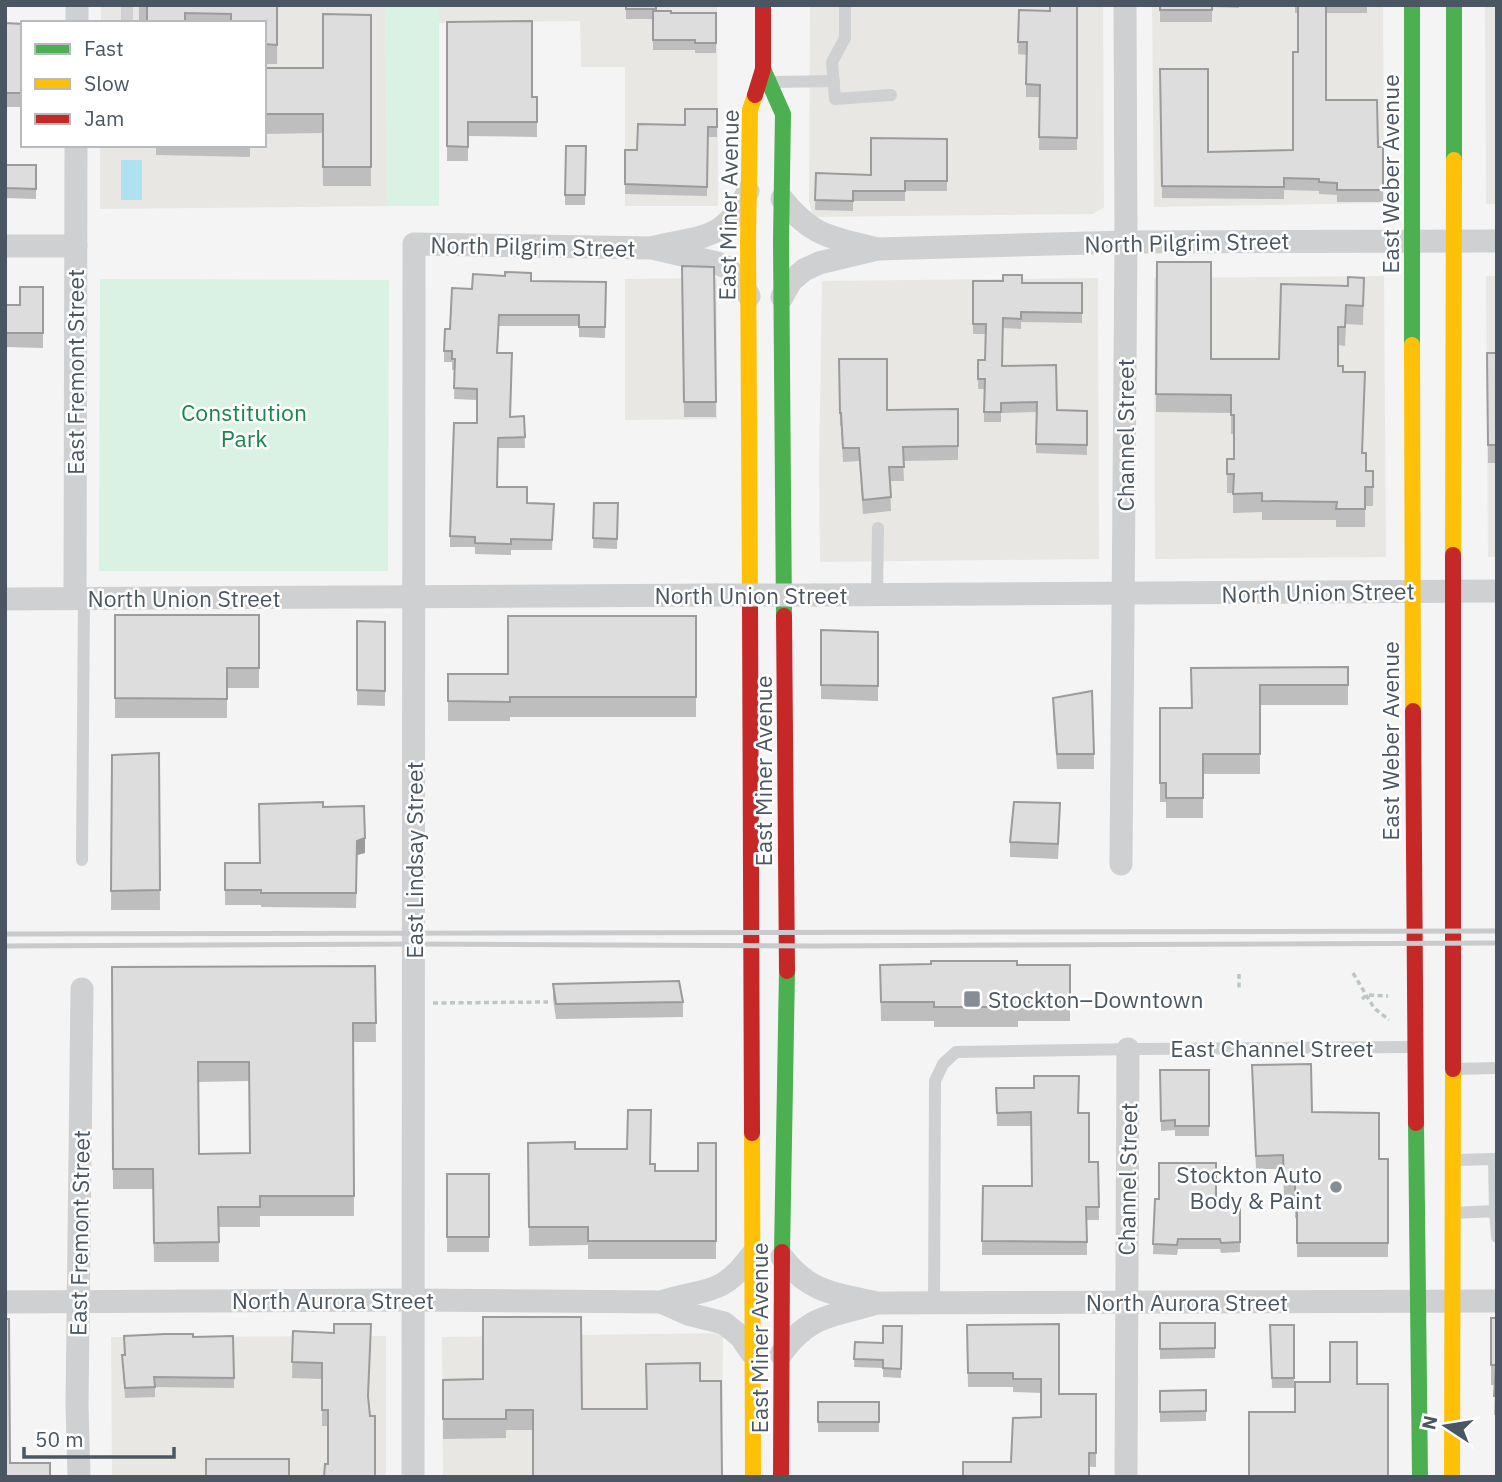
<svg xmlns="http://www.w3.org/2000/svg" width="1502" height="1482" font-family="'IBM Plex Sans',sans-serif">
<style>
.commercial{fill:#e8e7e3}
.green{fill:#d9f2e3}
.water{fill:#aee2f0}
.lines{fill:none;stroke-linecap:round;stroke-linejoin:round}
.path{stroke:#bcc7c4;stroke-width:3.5;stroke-dasharray:5 3.5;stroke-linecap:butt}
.lane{stroke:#ced0d2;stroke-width:12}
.street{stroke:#ced0d2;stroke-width:23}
.fast{stroke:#4caf50;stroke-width:16}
.slow{stroke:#ffc107;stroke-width:16}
.jam{stroke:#c62828;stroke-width:16}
.rail{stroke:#c9cacc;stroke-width:5}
.street-bridge{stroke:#ced0d2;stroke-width:23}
.wall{fill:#bebebf;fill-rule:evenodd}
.shaded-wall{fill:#9b9b9b}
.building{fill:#ddddde;stroke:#9b9b9b;stroke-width:2;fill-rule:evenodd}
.poi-dot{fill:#868d94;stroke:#fff;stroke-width:2.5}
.labels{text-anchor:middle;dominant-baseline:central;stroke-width:5;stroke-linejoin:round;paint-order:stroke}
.street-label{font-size:23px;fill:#4a5661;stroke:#fff}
.park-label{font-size:23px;fill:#17864f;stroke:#fff}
.poi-label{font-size:23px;fill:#4a5661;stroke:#fff;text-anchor:start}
</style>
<rect width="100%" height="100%" fill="#f4f4f4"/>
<g class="commercial">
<path d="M101 5H385L388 206 100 209V145H264V23H101Z"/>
<path d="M439 5H717L718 206H625V67H581L580 21 439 23Z"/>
<path d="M810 5H1103L1104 207 1093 214 813 217 809 201Z"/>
<path d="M1152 5H1383L1384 203 1154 207Z"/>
<path d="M1485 5H1497V204H1486Z"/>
<path d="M1384 276 1386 557 1155 559 1154 278Z"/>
<path d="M1486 276H1497V557H1488Z"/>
<path d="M717 278V419L625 420V279Z"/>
<path d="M1098 278 1099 559 820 562 819 466 822 281Z"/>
<path d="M723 1333 722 1477H443L442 1337Z"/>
<path d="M386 1336V1477H112L111 1337Z"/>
</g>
<g class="green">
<path d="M385 5H439V206H388Z"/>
<path d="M100 279 389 280 388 571H99Z"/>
</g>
<rect class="water" x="121" y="160" width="21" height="40"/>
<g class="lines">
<g class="path">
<path d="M1353 973 1374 1008 1389 1020"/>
<path d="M1239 974V988"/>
<path d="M1362 999 1367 995 1388 996"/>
<path d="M433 1003 548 1002"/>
</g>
<g class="lane">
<path d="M127 5V23"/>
<path d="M845 5V38L832 62 835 99 891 95"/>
<path d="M773 82 834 81"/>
<path d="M877 595 878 528"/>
<path d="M82 860 84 598"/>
<path d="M1455 1069 1497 1068"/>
<path d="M1455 1160 1494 1159 1495 1211"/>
<path d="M1453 1213 1495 1211 1497 1237"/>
<path d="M934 1303 935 1081 943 1064 956 1052 1137 1049 1412 1047"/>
</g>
<g class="street">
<path d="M77 23V5"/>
<path d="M782 199C813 238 832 237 877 249"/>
<path d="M5 246H76"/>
<path d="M655 247C701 236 726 241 748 191"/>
<path d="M782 297 791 281 804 270 819 263 877 249 1126 242 1497 241"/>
<path d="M814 595 1497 591"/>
<path d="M75 598 76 145"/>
<path d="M5 599 716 595"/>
<path d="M1121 864 1126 242 1125 5"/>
<path d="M782 1257C809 1293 836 1294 878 1303L1497 1301"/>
<path d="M5 1302 413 1300 661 1302C705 1288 721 1297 751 1256"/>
<path d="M661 1302 688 1314 724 1323 741 1337 751 1352"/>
<path d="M781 1354C808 1315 831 1317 873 1304"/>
<path d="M79 1477 77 1405 82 989"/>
<path d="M413 1477 414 244 652 248 717 263 728 268 741 282 749 296"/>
<path d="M1126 1477 1128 1049"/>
</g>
<g class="fast">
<path d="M1412 5V345"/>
<path d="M763 69 783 114 781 241 784 616"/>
<path d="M1454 160V5"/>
<path d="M1416 1123 1420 1477"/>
<path d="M782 1252 787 971"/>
</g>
<g class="slow">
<path d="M1412 345 1413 711"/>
<path d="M1453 555 1454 160"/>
<path d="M750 606 748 241 750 110 755 95"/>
<path d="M752 1133 753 1477"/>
<path d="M1452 1477 1453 1069"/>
</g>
<g class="jam">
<path d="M755 95 763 69V5"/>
<path d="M750 606 752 1133"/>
<path d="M784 616 787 971"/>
<path d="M1413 711 1416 1123"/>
<path d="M1453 1069V555"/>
<path d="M781 1477 782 1252"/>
</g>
<g class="rail">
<path d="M5 934 1497 931"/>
<path d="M5 946 414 944 817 946 1497 943"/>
</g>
<path class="street-bridge" d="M716 595H814"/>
</g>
<g class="wall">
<path d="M139 5H277V64H264V23L139 22Z"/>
<path d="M626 5H656V11L671 13H716V53H695V50H653V19H626Z"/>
<path d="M1077 5V150H1039L1040 97H1026V55L1018 54 1019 10 1050 11Z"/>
<path d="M1160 5H1239V8L1212 7V22H1160Z"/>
<path d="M1295 5H1367V13H1326V100L1378 147H1383V202H1337V195L1319 194V191L1284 190V199L1162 198 1160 69 1208 152 1293 150 1298 52V13H1295Z"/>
<path d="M371 15V186H323V133L264 134V76L323 68Z"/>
<path d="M447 22 532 97H537V137L468 136V161H447Z"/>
<path d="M5 23 23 24V107H5Z"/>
<path d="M717 109V137H708L707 196 625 194V150H637Z"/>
<path d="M947 139V191H905V201H853V211L815 210 816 173 871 175Z"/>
<path d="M156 145H250V157L156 155Z"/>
<path d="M586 146 585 205H565V195Z"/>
<path d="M5 165H36V199L5 198Z"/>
<path d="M1157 262 1211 359H1279L1348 286 1364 278 1363 325 1346 324 1345 346 1338 345V366L1343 372 1366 471H1373V506H1365V527H1336V520H1262V512L1233 513V493H1227V459H1234V434H1231V413L1156 412Z"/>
<path d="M682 266 714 267 716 417H684Z"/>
<path d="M973 281 1022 283H1082V323L1021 322V329L1003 328 1002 366 1057 410 1087 411V455L1036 453 1037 412 1001 413V422H984V389H978V379L985 360 986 334H973Z"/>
<path d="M606 282 605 338 579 337V326H499L497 353 511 416H524L525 448H498V487L527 503 554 504 552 550H511V555L475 554V547H450V536L477 423V400L454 399 455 370H452V362H444V351L450 329 472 289Z"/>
<path d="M43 287V348L5 347V305H20Z"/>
<path d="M1487 353H1497V463H1488Z"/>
<path d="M839 359 887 410 958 409V460L903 461 904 481H890L891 511 863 514 859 461 843 462 841 426H840Z"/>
<path d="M594 503H618L617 549 593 548Z"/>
<path d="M115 615H259V688H227V718H115Z"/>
<path d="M696 616V717H510V721H448V674H508Z"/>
<path d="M357 621 385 622V706L357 705Z"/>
<path d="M821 630 878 632V701L821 699Z"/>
<path d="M1191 668 1348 685V705H1260V774H1203V818H1166V802H1160V708H1192Z"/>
<path d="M1053 698 1094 754V769H1057L1053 713Z"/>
<path d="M159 753 160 910H111L112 755Z"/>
<path d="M323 807 365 853 357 855 356 908 261 907V905H225V863H259Z"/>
<path d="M1060 818 1058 859 1010 857V842Z"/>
<path d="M880 965H1070V1021H1018V1027H934V1021H881Z"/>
<path d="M375 966 376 1042H353L354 1216H260V1227H219V1262H154L153 1189H113L112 967ZM249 1081 250 1153 199 1154 198 1082Z"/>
<path d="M553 984 683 1002V1017L556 1019 553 999Z"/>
<path d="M1160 1070H1209V1136H1175V1130L1161 1131Z"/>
<path d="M1252 1079 1379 1159H1388V1257H1297V1218H1295V1196H1284L1283 1169H1256Z"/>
<path d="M996 1088 1078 1113 1089 1162H1098L1099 1220H1087V1255H982L983 1186H1032L1031 1126H997Z"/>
<path d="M528 1143 575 1149 651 1164 655 1171H698L716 1143V1259H588V1245L529 1246Z"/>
<rect x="447" y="1174" width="42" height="78"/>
<path d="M1155 1199 1240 1201V1252L1221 1253 1220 1249H1178L1177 1255 1153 1254Z"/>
<path d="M1491 1318H1497V1415H1494L1495 1385H1491Z"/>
<path d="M1160 1323H1215V1358L1160 1359Z"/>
<path d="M1059 1324V1394H1096V1467L1011 1462 1041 1417V1393L1013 1392V1387H968L967 1325Z"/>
<path d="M1270 1325H1294V1388H1272Z"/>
<path d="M902 1326 901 1378 883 1377V1368L854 1367 855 1342 883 1343Z"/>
<path d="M293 1331 334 1333 328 1464V1426H322V1379L292 1378Z"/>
<path d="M233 1336 234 1388 155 1387V1397L125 1398 122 1355 193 1337Z"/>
<path d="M443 1380 582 1409H647L700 1381 722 1477 533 1430H506V1438L443 1439Z"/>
<path d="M1206 1390V1421L1160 1422V1391Z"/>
<rect x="818" y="1402" width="61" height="30"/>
</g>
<path class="shaded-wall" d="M365 838V853L357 855 356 908 357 841Z"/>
<g class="building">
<path d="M147 5H277V45L264 44V23H231V14L185 13V23H147Z"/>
<rect x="626" y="5" width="30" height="4"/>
<path d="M1050 5H1077V138L1039 137 1040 85 1026 84 1027 42H1018L1019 10 1050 11Z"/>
<rect x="1160" y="5" width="52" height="5"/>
<path d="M1298 5H1326V100H1377L1378 147H1383V190H1337V183L1319 182V179L1284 178V187L1162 186 1160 69H1208V152L1293 150V52H1298Z"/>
<path d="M653 11H671V13H716V43H695V40H653Z"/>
<path d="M323 14 371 15V167H323V114H264V76H266V68H323Z"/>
<path d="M532 21V97H537V122H468V147L447 146V22Z"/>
<path d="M5 23 23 24V93H5Z"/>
<path d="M685 109H717V127H708L707 187 625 184V150H637L638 124 685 125Z"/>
<path d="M871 138 947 139V181H905V191H853V201L815 200 816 173 871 175Z"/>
<path d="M566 146H586L585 195H565Z"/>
<path d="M5 165H36V189L5 188Z"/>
<path d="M1157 262H1211V359H1279L1281 284 1348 286V277L1364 278 1363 306 1346 305 1345 327H1338V366H1343V372H1365L1362 453H1366V471H1373V487H1365V509H1336L1337 502 1262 501V493L1233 494 1234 474H1227V459H1234V415H1231V395L1156 394Z"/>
<path d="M682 266 714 267 716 402H684Z"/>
<path d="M505 272 531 273V281L606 282 605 327H579V315H499L497 353H512L510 417 524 416 525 437 498 438 497 487H527V503L554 504 552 540 511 539V544L475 543V537L450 536 454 423H477V389L454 388 455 359H452V351H444L445 329H450L452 288 472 289 473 274 505 276Z"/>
<path d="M1003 275H1022V283H1082V313L1021 312V319L1003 318 1002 366 1056 365 1057 410 1087 411V445L1036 444 1037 402 1001 403V412H984L985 379H978V360H985L986 324H973V281H1003Z"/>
<path d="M20 287H43V333H5V305H20Z"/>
<path d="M1487 353H1497V445H1488Z"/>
<path d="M839 359H887V410L958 409V446L903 447 904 467H889L891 497 863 500 859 448H843L841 413H840Z"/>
<path d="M594 503H618L617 539 593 538Z"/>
<path d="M115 615H259V668H227V699L115 698Z"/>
<path d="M508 616H696V697H510V702L448 701V674H508Z"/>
<path d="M357 621 385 622V691L357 690Z"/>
<path d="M821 630 878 632V686L821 685Z"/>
<path d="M1348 667V685H1260V754H1203V798H1166V783H1160V708H1192L1191 668Z"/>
<path d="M1092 691 1094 754H1057L1053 698Z"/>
<path d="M159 753 160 890 111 891 112 755Z"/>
<path d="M323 802V807L364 806 365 838 357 841 356 893H261V890H225V863H260L259 804Z"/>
<path d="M1014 802 1060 803 1058 844 1010 842Z"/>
<path d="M931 961H1017V965H1070V1001L1018 1002V1007H934V1002H881L880 965 931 964Z"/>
<path d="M375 966 376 1023H353L354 1196H260V1207H218L219 1242 154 1243 153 1169H113L112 967ZM198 1062H249L250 1153 199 1154Z"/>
<path d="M679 981 683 1002 556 1004 553 984Z"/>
<path d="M1311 1064 1312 1112 1379 1113V1159H1388V1243H1297V1204H1295V1183H1284L1283 1155 1256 1156 1252 1065Z"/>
<path d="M1160 1070H1209V1126H1175V1120L1161 1121Z"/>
<path d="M1034 1076H1079L1078 1113H1089V1162H1098L1099 1207H1086L1087 1242 982 1241 983 1186H1032L1031 1112 997 1113 996 1088H1034Z"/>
<path d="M628 1110H651L650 1164H655V1171H698V1143H716V1241H588V1227H529L528 1143 575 1142V1149H627Z"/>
<path d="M1159 1163H1216V1201H1240V1242L1221 1243 1220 1239H1178L1177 1245 1153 1244 1155 1199H1159Z"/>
<rect x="447" y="1174" width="42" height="63"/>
<path d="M483 1317H581L582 1409H647L646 1364 700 1363V1381H721L722 1477H533V1410H506V1419H443V1380L483 1379Z"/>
<path d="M1491 1318H1497V1396H1494L1496 1365H1491Z"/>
<path d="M5 1319H9L10 1463H50V1477H5Z"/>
<path d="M1160 1323H1215V1348L1160 1349Z"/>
<path d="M334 1324H371L368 1396 370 1416H375V1477H324L325 1464H328V1410H322V1363L292 1362 293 1331 334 1333Z"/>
<path d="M1059 1324V1394H1096V1453H1089V1477H963V1462H1011L1013 1418 1041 1417V1379H1013V1373H968L967 1325Z"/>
<path d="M1270 1325H1294V1378H1272Z"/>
<path d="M883 1326H902L901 1369 883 1368V1360L854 1359 855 1342 883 1343Z"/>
<path d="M165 1334H193V1337L233 1336 234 1378 154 1377 155 1387 125 1388 122 1355H125L124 1336Z"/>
<path d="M1330 1342H1357V1384H1388V1477H1249V1412H1295V1382H1330Z"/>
<path d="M1206 1390V1411L1160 1412V1391Z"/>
<rect x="818" y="1402" width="61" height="20"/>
<rect x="206" y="1459" width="83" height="18"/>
</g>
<g class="poi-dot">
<rect x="963" y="990" width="18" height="18" rx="3.5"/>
<circle cx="1336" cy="1187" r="7"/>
</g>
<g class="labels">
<g class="street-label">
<text transform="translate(1390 174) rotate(-90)">East Weber Avenue</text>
<text transform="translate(728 205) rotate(-89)">East Miner Avenue</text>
<text transform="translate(1187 242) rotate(-1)">North Pilgrim Street</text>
<text transform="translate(533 246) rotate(1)">North Pilgrim Street</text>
<text transform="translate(75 372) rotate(-90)">East Fremont Street</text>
<text transform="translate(1125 435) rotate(-90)">Channel Street</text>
<text transform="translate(1318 592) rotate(-1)">North Union Street</text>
<text x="751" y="595">North Union Street</text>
<text x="184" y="598">North Union Street</text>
<text transform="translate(1390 741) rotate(-90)">East Weber Avenue</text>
<text transform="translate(763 771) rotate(-90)">East Miner Avenue</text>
<text transform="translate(414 860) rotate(-90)">East Lindsay Street</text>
<text x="1272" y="1048">East Channel Street</text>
<text transform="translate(1127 1179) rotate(-89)">Channel Street</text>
<text transform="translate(79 1233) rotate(-89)">East Fremont Street</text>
<text x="333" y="1300">North Aurora Street</text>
<text x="1187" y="1302">North Aurora Street</text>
<text transform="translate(759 1338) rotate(-90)">East Miner Avenue</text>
</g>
<g class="park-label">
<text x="244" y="412">Constitution<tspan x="244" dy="26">Park</tspan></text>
</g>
<g class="poi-label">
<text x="988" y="999">Stockton–Downtown</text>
<text x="1322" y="1174" text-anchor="end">Stockton Auto<tspan x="1322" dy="26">Body &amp; Paint</tspan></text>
</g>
</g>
<rect width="1502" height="1482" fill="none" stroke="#4a5661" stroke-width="14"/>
<rect x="21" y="21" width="245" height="126" fill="#ffffff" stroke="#b7bbc0" stroke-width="2"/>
<rect x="35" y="44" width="35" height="10" fill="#4caf50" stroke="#b7bbc0" stroke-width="2"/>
<text x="84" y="56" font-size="21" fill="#4a5661">Fast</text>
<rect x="35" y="79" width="35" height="10" fill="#ffc107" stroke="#b7bbc0" stroke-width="2"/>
<text x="84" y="91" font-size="21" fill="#4a5661">Slow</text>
<rect x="35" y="114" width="35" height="10" fill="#c62828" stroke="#b7bbc0" stroke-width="2"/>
<text x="84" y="126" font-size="21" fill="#4a5661">Jam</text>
<g transform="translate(1446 1426) rotate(282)" stroke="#ffffff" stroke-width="5" paint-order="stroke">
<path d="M0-5L12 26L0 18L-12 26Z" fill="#4a5661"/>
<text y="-10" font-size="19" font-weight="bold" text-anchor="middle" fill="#4a5661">N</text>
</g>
<path d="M24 1447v10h150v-10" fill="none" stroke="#4a5661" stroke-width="3.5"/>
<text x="35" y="1447" font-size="21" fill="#4a5661" stroke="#ffffff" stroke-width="5" paint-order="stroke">50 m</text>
</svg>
